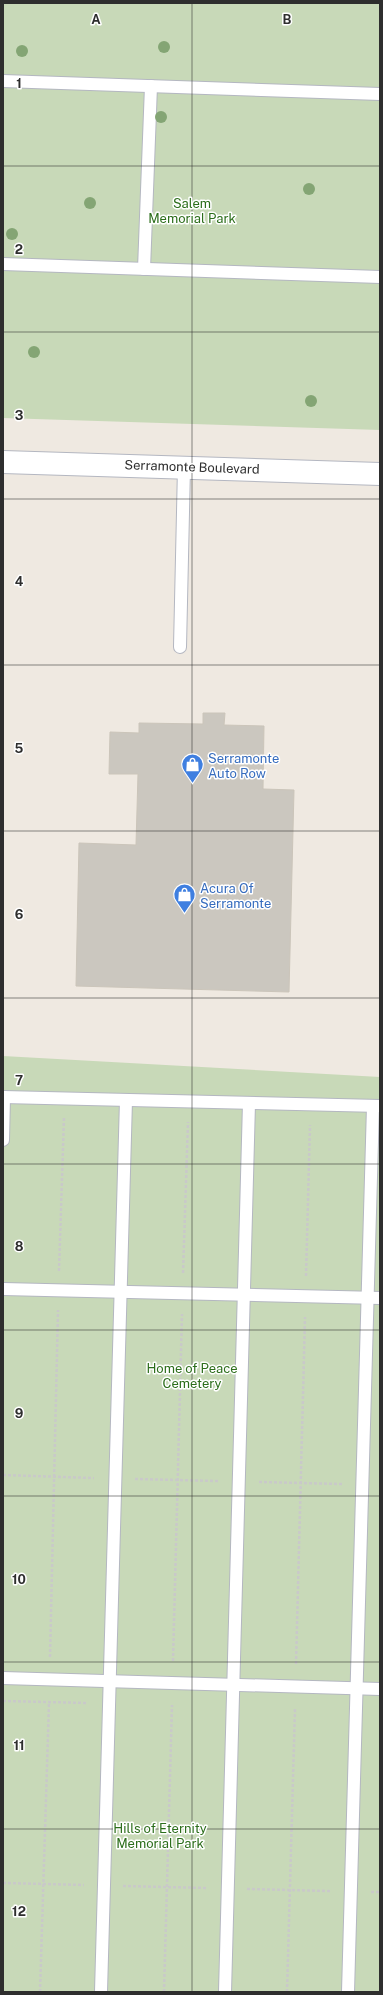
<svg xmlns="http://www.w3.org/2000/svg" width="383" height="1995" font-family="'Public Sans',sans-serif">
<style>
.cemetery{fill:#c8d9b8}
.building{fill:#cbc7bf;stroke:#cbc5ba}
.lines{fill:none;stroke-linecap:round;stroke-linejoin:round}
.service-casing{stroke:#b4b7c1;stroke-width:14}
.secondary-casing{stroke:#b4b7c1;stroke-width:24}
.path{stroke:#c9c9c9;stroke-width:2.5;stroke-dasharray:3 2;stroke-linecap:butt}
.service{stroke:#fff;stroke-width:12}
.secondary{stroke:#fff;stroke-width:22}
.tree{fill:#84a574}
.grid{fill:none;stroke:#2e2e2e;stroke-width:1;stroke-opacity:0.55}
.labels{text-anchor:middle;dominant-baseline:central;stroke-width:3;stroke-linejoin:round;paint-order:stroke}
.park-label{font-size:13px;fill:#2c6e1b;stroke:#fff}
.street-label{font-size:13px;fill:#2e2e2e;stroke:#fff}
.shop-label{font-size:13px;fill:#366cbe;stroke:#fff;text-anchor:start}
.grid-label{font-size:13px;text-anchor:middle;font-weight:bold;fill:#2e2e2e;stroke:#fff;stroke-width:3;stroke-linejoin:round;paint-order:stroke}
</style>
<rect width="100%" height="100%" fill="#efe9e1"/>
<g class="cemetery">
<path d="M3 3H380V430L3 418Z"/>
<path d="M3 1056 380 1077V1992H3Z"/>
</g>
<path class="building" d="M203 713H225L224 725 264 726 263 789 294 790 289 992 76 986 79 843 136 845 138 774H109L110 732 139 733V723L203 724Z"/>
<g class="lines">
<defs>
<g id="service">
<path d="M3 81 380 94"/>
<path d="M3 264 380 277"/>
<path d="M144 269 151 86"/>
<path d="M180 647 184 467"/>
<path d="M3 1097 380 1106"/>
<path d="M3 1140 4 1097"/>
<path d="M3 1289 380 1298"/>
<path d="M3 1678 380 1689"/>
<path d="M101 1992 126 1100"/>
<path d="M225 1992 249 1103"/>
<path d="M348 1992 373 1106"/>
</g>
<path id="secondary" d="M3 462 380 474"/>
</defs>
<use href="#service" class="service-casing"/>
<use href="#secondary" class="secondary-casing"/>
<g class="path">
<path d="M59 1271 64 1118"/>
<path d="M183 1273 188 1122"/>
<path d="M306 1276 310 1125"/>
<path d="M3 1475 94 1478"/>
<path d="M135 1479 218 1481"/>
<path d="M259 1482 342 1484"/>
<path d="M50 1657 58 1310"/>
<path d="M173 1661 182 1314"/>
<path d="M296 1664 305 1317"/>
<path d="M3 1701 88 1703"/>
<path d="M3 1883 84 1885"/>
<path d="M123 1886 208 1888"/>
<path d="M247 1889 330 1891"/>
<path d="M371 1892H380"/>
<path d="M40 1992 49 1702"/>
<path d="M164 1992 172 1705"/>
<path d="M287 1992 295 1708"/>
</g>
<use href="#service" class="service"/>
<use href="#secondary" class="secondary"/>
</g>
<g class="tree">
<circle cx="164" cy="47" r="6"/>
<circle cx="22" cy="51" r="6"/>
<circle cx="161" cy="117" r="6"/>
<circle cx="309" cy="189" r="6"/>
<circle cx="90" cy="203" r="6"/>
<circle cx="12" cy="234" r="6"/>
<circle cx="34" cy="352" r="6"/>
<circle cx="311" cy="401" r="6"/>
</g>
<path class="grid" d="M192 3V1992M3 166H380M3 332H380M3 499H380M3 665H380M3 831H380M3 998H380M3 1164H380M3 1330H380M3 1496H380M3 1662H380M3 1829H380"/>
<defs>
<symbol id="shop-pin" viewBox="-11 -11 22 30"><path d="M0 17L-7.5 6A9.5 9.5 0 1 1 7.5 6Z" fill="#3f7fe0" stroke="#fff"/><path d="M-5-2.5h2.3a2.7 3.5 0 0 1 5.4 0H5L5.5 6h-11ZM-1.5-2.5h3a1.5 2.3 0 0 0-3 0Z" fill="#fff"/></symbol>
</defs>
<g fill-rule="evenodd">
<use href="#shop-pin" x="180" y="752" width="25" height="34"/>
<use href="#shop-pin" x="172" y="882" width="25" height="34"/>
</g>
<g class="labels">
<g class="park-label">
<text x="192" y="203">Salem<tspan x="192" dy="15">Memorial Park</tspan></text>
<text x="192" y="1368">Home of Peace<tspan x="192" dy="15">Cemetery</tspan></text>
<text x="160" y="1828">Hills of Eternity<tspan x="160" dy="15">Memorial Park</tspan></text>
</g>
<g class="street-label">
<text transform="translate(192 467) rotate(2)">Serramonte Boulevard</text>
</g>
<g class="shop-label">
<text x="208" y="758">Serramonte<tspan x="208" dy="15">Auto Row</tspan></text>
<text x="200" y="888">Acura Of<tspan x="200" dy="15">Serramonte</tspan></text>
</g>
</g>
<g class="grid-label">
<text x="96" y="24">A</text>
<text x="287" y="24">B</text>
<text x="19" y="88">1</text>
<text x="19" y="254">2</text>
<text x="19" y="420">3</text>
<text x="19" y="586">4</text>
<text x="19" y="753">5</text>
<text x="19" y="919">6</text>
<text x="19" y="1085">7</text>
<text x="19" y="1251">8</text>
<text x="19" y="1418">9</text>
<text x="19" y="1584">10</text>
<text x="19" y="1750">11</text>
<text x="19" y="1916">12</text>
</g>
<rect width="383" height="1995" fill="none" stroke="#2e2e2e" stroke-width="8"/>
</svg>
